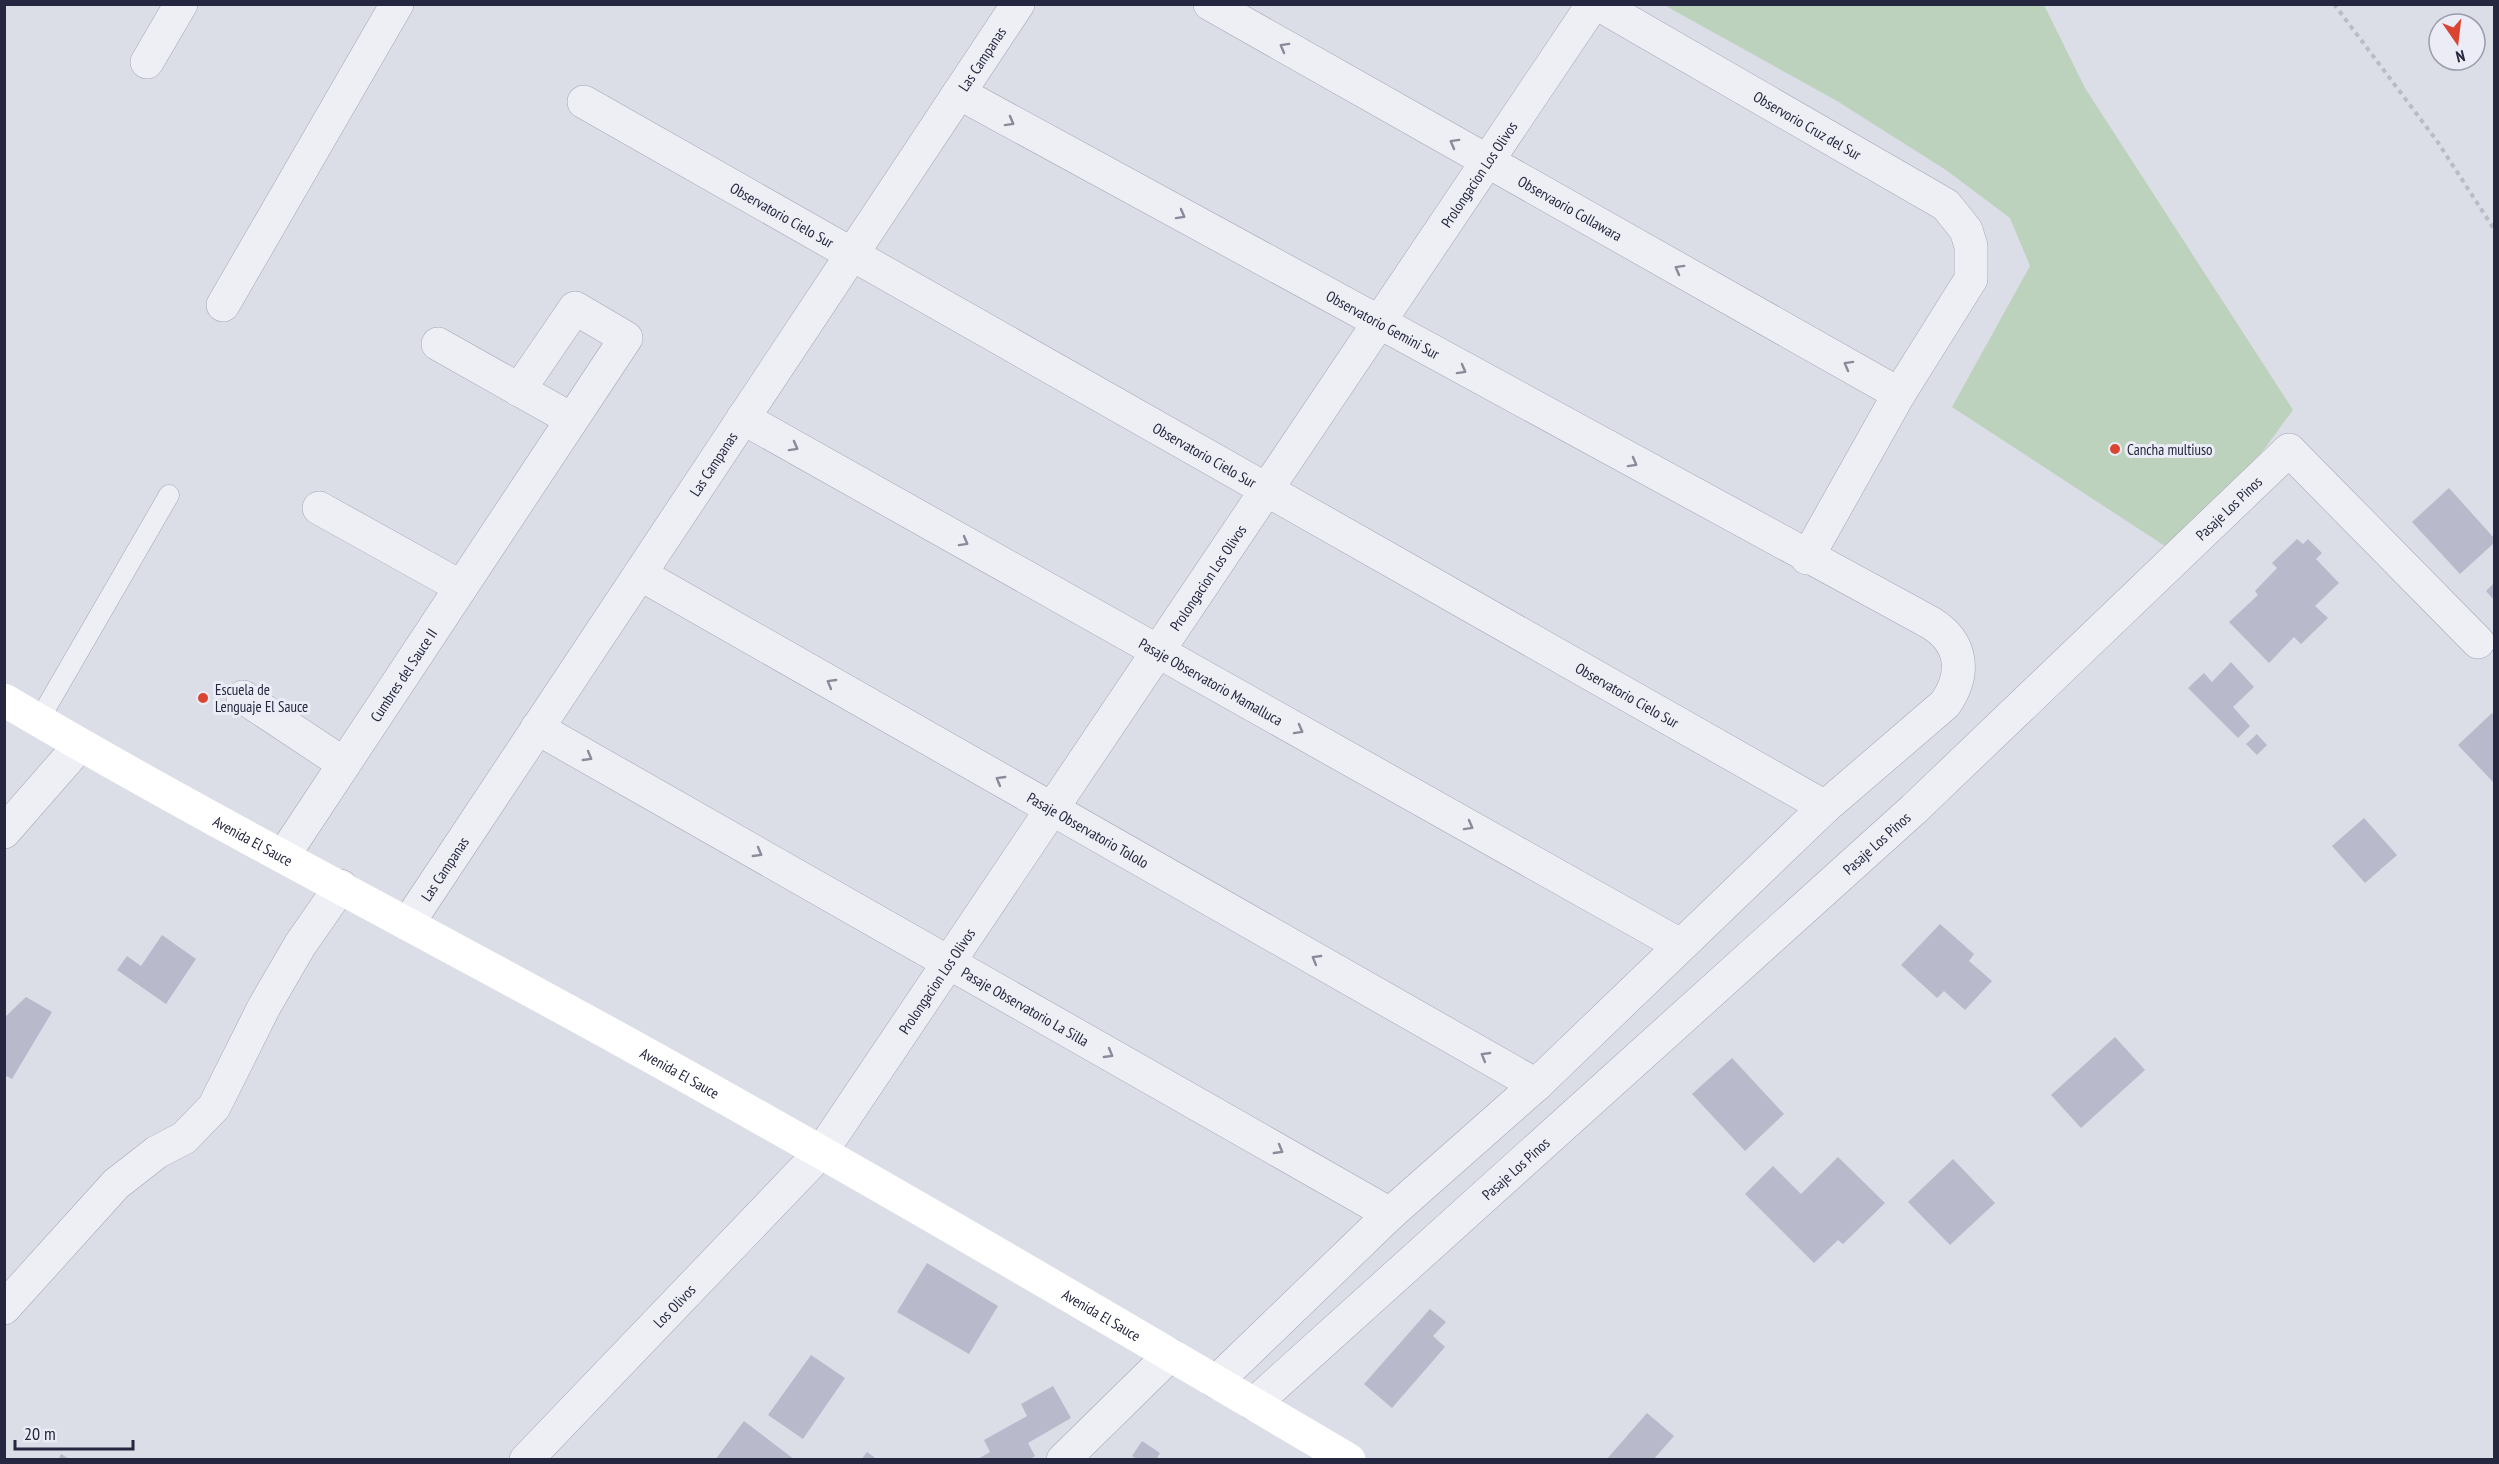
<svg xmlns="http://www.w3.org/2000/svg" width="2499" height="1464" font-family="'PT Sans Narrow',sans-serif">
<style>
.green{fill:#bcd2bc}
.building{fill:#b8bacb}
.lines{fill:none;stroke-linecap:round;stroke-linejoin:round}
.lane-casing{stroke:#a4a6b5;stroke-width:21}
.street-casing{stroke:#a4a6b5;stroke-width:34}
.path{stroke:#b9bbc6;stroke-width:4;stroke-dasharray:4.5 4.5;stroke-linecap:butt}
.lane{stroke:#eeeff5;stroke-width:20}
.street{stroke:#eeeff5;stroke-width:33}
.secondary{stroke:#fff;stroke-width:33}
.oneway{stroke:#898b9a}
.poi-dot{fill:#da4532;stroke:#ebecf5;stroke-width:2}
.labels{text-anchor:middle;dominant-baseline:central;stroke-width:6;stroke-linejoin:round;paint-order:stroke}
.street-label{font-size:15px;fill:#24273f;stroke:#ebecf5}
.poi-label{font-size:15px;fill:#24273f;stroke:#ebecf5;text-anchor:start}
</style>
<rect width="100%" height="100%" fill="#dbdde7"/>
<path class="green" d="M1664 5H2044L2085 88 2293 410 2237 486 2168 548 1952 407 2030 266 2010 218 1946 170 1837 101Z"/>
<g class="building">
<path d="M2449 488 2494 538V543L2460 574 2412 522Z"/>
<path d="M2297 539 2303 544 2308 539 2322 553 2316 559 2339 583 2315 606 2328 618 2301 644 2294 637 2269 663 2229 622 2258 595 2255 591 2277 568 2272 563Z"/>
<path d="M2494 583V600L2486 591Z"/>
<path d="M2231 662 2254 687 2233 707 2250 726 2238 738 2188 688 2204 673 2212 682Z"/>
<path d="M2492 713 2494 716V783L2458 745Z"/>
<path d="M2257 734 2267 745 2257 755 2246 744Z"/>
<path d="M2364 818 2397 855 2365 883 2332 846Z"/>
<path d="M1940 924 1974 954 1969 961 1992 981 1965 1010 1944 991 1937 998 1901 965Z"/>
<path d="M162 935 196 959 166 1004 117 970 127 956 141 966Z"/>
<path d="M26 997 52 1012 12 1079 4 1075V1018Z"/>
<path d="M2115 1037 2145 1070 2081 1128 2051 1095Z"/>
<path d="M1732 1058 1784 1114 1745 1151 1692 1094Z"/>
<path d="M1838 1157 1885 1203 1843 1244 1838 1240 1814 1263 1745 1194 1773 1166 1801 1194Z"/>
<path d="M1953 1159 1995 1203 1950 1245 1908 1202Z"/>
<path d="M927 1263 998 1306 969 1354 897 1312Z"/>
<path d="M1430 1309 1446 1322 1433 1336 1445 1347 1392 1408 1364 1384Z"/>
<path d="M811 1355 845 1378 803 1439 768 1415Z"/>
<path d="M1053 1386 1071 1418 1028 1443 1035 1456 1029 1460H976L990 1452 984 1440 1027 1416 1021 1404Z"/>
<path d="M1647 1413 1674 1436 1653 1460H1606Z"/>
<path d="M744 1421 795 1460H715Z"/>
<path d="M1142 1441 1160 1453 1156 1460H1138L1132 1456Z"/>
<path d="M867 1452 878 1460H861Z"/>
<path d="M61 1454 71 1460H58Z"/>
</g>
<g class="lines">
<defs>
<path id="lane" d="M39 720 169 495"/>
<g id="street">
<path id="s1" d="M1210 4 1899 394"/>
<path id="s2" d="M1598 4 1946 205 1966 230 1971 246V279L1899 394 1807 558"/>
<path d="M147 62 181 4"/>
<path id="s3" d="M959 93 1931 623C1963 643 1966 674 1945 704L1825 807 1536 1085 1390 1214 1216 1382"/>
<path id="s4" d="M584 102 1825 807"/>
<path d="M223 305 397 4"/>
<path d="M438 344 571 419"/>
<path id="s5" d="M743 418 1680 945"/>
<path d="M319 508 461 587"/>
<path id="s6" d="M640 574 1536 1085"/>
<path d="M243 697 344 764"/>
<path id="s7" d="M537 728 1390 1214"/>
<path d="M4 832 80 745"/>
<path id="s8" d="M284 855 626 338 575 308 519 390"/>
<path id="s9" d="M409 922 1018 4"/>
<path d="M4 1308 116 1184 157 1152 184 1138 214 1107 264 1007 300 945 341 886"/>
<path id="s10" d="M1254 1404 1914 809 2289 450 2478 642"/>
<path id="s11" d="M526 1460 822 1151 1593 4"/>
<path d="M1063 1460 1170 1355"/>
</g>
</defs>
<use href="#lane" class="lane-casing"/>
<use href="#street" class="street-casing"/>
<path class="path" d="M2334 4 2437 141 2494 229"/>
<use href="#lane" class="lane"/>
<use href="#street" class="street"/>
<path class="secondary" id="s12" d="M4 700C207 820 417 927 623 1041 867 1176 1108 1318 1349 1460"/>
</g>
<defs><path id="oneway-chevron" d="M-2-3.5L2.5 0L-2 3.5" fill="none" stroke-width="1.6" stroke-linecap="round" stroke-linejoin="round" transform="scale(1.5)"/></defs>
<g class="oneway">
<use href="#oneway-chevron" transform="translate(1284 47) rotate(-151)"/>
<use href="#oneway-chevron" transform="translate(1010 122) rotate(29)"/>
<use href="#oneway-chevron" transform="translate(1454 143) rotate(-151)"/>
<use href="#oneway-chevron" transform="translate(1181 215) rotate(29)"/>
<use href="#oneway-chevron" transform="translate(1679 269) rotate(-151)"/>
<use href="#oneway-chevron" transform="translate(1848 365) rotate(-151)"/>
<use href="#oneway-chevron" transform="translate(1462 370) rotate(29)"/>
<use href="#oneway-chevron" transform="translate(794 447) rotate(29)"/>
<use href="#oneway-chevron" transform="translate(1633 463) rotate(29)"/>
<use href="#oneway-chevron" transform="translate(964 542) rotate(29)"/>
<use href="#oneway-chevron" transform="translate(831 683) rotate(-150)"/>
<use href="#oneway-chevron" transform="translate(1299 730) rotate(29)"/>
<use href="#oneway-chevron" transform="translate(588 757) rotate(30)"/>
<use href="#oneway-chevron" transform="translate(1000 780) rotate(-150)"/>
<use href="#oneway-chevron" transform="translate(1469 826) rotate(29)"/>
<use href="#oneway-chevron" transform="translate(758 853) rotate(30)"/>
<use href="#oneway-chevron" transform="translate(1316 959) rotate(-150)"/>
<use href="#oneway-chevron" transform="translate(1109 1054) rotate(30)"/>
<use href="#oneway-chevron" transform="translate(1485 1056) rotate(-150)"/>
<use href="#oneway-chevron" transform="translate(1279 1150) rotate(30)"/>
</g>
<g class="poi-dot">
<circle cx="2115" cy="449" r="6"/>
<circle cx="203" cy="698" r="6"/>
</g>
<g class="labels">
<g class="street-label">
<text stroke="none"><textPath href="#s9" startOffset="1036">Las Campanas</textPath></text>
<text stroke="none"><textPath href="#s2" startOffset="242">Observorio Cruz del Sur</textPath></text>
<text stroke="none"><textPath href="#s11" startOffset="1605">Prolongacion Los Olivos</textPath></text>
<text stroke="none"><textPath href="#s1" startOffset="414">Observaorio Collawara</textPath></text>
<text stroke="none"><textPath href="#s4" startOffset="228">Observatorio Cielo Sur</textPath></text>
<text stroke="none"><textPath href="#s3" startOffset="483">Observatorio Gemini Sur</textPath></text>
<text stroke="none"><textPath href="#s4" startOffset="714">Observatorio Cielo Sur</textPath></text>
<text stroke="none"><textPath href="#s9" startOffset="550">Las Campanas</textPath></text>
<text stroke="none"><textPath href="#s10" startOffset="1324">Pasaje Los Pinos</textPath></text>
<text stroke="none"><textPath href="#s11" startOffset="1119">Prolongacion Los Olivos</textPath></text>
<text stroke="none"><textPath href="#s8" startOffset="216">Cumbres del Sauce II</textPath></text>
<text stroke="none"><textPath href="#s5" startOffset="537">Pasaje Observatorio Mamalluca</textPath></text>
<text stroke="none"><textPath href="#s4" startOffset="1200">Observatorio Cielo Sur</textPath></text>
<text stroke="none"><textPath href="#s6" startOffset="516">Pasaje Observatorio Tololo</textPath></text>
<text stroke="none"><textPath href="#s12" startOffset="286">Avenida El Sauce</textPath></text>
<text stroke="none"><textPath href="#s10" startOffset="838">Pasaje Los Pinos</textPath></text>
<text stroke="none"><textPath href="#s9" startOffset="64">Las Campanas</textPath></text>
<text stroke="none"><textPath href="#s11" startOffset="633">Prolongacion Los Olivos</textPath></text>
<text stroke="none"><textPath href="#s7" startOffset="562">Pasaje Observatorio La Silla</textPath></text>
<text stroke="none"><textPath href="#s12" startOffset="772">Avenida El Sauce</textPath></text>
<text stroke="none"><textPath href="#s10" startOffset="352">Pasaje Los Pinos</textPath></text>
<text stroke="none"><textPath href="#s11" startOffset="214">Los Olivos</textPath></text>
<text stroke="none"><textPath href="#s12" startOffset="1258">Avenida El Sauce</textPath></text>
</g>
<g class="poi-label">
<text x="2127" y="449">Cancha multiuso</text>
<text x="215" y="689">Escuela de<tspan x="215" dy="17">Lenguaje El Sauce</tspan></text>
</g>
</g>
<rect width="2499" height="1464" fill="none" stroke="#24273f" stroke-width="12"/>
<g transform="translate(2457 42) rotate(166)"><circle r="28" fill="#ebecf5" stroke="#9b9dac" stroke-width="1.5"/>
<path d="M0-4.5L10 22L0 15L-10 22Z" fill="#da4532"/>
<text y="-9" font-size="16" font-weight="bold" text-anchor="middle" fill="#24273f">N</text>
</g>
<path d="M15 1440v9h118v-9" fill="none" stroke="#24273f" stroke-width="3"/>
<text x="24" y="1440" font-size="18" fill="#24273f" stroke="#ebecf5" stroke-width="4.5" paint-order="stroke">20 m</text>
</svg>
